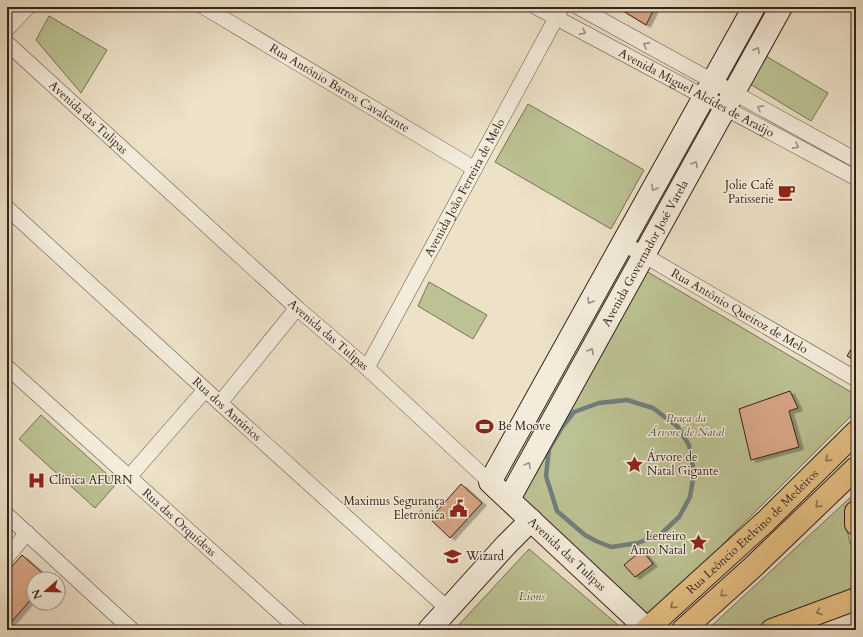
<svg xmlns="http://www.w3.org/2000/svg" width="863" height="637" font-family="Cardo,serif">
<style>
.green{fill:#bcc293;stroke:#787257}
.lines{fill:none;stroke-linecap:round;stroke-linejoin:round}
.stream{stroke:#717e7d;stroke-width:4.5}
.building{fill:#d9a787;stroke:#33221b;filter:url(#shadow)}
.street-casing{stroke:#625246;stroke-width:16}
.secondary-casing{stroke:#33221b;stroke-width:24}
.primary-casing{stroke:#33221b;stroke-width:24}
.highway-casing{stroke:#33221b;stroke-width:24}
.street{stroke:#f3ecdb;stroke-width:15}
.secondary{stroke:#f3ecdb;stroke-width:22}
.primary{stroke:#e6c084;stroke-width:22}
.highway{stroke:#e6c084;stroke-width:22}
.oneway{stroke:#9d9185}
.oneway2{stroke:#8c7150}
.labels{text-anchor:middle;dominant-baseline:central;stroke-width:3;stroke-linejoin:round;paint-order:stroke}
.street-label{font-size:12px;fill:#33221b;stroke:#f3ecdb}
.poi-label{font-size:12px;fill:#33221b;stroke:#f3ecdb;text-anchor:start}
.park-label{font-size:12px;font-style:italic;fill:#5c523f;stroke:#f3ecdb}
</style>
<defs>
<filter id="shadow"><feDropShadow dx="4.5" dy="2.5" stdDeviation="0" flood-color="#0004"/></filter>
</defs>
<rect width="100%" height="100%" fill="#ede1c8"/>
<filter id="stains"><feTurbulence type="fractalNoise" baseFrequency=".005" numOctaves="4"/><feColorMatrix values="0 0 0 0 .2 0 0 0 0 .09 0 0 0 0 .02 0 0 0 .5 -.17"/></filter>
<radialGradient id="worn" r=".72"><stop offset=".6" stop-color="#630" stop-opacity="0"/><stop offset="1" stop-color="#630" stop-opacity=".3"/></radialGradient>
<g class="green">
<path d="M49 16 107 50 81 93 36 40Z"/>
<path d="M766 56 828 93 811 121 750 84Z"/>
<path d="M528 104 644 170 611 229 495 162Z"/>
<path d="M646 271 856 395V411L650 617 517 494Z"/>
<path d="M429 282 487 315 473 339 418 306Z"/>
<path d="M41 415 117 483 95 508 19 439Z"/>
<path d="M853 495 845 520 850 543 856 552V591L761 630H707Z"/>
<path d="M529 549 617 624 619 630H454Z"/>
</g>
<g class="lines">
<path class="stream" d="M627 400 653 408 677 426 689 445 694 473 690 497 679 517 661 534 638 543 611 547 596 541 585 535 557 511 546 476 549 449 562 427 574 412 599 403Z"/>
</g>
<g class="building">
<path d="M625 7H655L646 25 623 11Z"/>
<path d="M856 341V361L847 356Z"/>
<path d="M790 391 798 408 789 411 799 447 751 460 739 409Z"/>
<path d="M461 484 482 503 450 538 430 519Z"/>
<path d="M642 550 653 564 635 577 624 565Z"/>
<path d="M22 555 49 579H34V596L7 627V572Z"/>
<path d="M373 625 379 630H368Z"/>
</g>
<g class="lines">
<defs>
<g id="street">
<path id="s1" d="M204 7 475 169"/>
<path id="s2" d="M536 7 856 178"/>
<path d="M578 7 856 160"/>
<path d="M7 29 28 7"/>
<path id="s3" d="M7 43 297 308 367 368 490 482"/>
<path id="s4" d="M7 208 220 403 448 609"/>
<path id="s5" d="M623 243 856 379"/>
<path id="s6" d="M7 367 299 630"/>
<path id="s7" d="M367 368 562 7"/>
<path d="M220 403 297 308"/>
<path d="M129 477 205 390"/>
<path d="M7 515 132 630"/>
<path d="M7 557 27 533"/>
</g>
<g id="secondary">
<path id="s8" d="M509 499 781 7"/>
<path d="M647 629 490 482 754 7"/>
<path d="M429 630 506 545 531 520"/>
</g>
<g id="primary">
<path id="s9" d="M646 630 766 521 856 432"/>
</g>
<g id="highway">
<path d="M856 512V524"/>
<path d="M683 630 753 567 856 468"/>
<path d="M772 630 856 599"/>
</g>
</defs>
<use href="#street" class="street-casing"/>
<use href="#secondary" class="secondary-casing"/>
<use href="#primary" class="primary-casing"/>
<use href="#highway" class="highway-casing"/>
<use href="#street" class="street"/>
<use href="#secondary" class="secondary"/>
<use href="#primary" class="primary"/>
<use href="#highway" class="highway"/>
</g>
<defs><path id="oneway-chevron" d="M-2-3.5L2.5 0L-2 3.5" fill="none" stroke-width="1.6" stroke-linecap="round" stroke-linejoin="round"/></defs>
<g class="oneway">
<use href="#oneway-chevron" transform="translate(583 32) rotate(28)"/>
<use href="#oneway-chevron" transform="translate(646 45) rotate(-151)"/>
<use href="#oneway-chevron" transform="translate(757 50) rotate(-61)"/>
<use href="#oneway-chevron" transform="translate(760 108) rotate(-151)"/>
<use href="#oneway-chevron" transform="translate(796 146) rotate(28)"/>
<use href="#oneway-chevron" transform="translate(695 164) rotate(-61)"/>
<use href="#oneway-chevron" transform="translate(654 188) rotate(119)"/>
<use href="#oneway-chevron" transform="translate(590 301) rotate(119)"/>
<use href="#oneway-chevron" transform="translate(591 351) rotate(-61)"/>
<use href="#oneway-chevron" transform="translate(528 465) rotate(-61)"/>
</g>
<g class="oneway2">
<use href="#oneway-chevron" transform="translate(828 459) rotate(135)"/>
<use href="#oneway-chevron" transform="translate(818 505) rotate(136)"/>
<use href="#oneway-chevron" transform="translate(723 594) rotate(138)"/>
<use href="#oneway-chevron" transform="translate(673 606) rotate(138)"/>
<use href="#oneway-chevron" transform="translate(819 612) rotate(160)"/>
</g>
<defs>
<symbol id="cafe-bare" viewBox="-9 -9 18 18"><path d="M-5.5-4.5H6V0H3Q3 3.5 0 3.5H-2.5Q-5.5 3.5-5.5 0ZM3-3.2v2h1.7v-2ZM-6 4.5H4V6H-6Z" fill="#8f2418" stroke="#f3ecdb" stroke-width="2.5" paint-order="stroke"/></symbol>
<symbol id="stadium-bare" viewBox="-9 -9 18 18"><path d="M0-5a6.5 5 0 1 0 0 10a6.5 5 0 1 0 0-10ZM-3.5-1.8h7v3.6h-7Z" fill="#8f2418" stroke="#f3ecdb" stroke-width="2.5" paint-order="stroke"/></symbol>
<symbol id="sight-bare" viewBox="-9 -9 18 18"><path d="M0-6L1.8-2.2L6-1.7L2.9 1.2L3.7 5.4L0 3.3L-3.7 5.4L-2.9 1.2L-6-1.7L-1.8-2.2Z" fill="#8f2418" stroke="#f3ecdb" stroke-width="2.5" paint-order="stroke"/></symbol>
<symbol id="hospital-bare" viewBox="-9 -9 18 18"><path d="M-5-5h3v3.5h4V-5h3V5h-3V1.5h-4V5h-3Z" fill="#8f2418" stroke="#f3ecdb" stroke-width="2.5" paint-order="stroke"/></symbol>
<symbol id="civic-bare" viewBox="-9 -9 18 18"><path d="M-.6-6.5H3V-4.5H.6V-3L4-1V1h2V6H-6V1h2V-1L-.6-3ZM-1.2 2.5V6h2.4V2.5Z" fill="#8f2418" stroke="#f3ecdb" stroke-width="2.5" paint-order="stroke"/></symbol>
<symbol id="school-bare" viewBox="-9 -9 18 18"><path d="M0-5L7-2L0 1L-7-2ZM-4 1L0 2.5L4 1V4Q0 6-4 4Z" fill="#8f2418" stroke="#f3ecdb" stroke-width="2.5" paint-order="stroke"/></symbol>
</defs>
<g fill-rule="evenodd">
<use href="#cafe-bare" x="774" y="180" width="25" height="25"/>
<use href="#stadium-bare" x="472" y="414" width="25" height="25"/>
<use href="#sight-bare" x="622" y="452" width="25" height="25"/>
<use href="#hospital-bare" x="24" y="468" width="25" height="25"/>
<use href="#civic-bare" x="446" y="496" width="25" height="25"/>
<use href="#sight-bare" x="686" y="530" width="25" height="25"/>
<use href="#school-bare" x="440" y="544" width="25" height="25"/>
</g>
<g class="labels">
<g class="street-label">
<text stroke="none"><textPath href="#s1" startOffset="158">Rua Antônio Barros Cavalcante</textPath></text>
<text stroke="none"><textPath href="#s2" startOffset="182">Avenida Miguel Alcídes de Araújo</textPath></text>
<text stroke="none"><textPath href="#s3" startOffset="110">Avenida das Tulipas</textPath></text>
<text stroke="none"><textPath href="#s7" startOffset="205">Avenida João Ferreira de Melo</textPath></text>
<text stroke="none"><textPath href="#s8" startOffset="281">Avenida Governador José Varela</textPath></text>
<text stroke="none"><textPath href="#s5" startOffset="135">Rua Antônio Queiroz de Melo</textPath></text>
<text stroke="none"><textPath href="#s3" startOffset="434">Avenida das Tulipas</textPath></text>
<text stroke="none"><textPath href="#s4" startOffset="298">Rua dos Antúrios</textPath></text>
<text stroke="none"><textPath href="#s6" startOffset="232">Rua das Orquídeas</textPath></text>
<text stroke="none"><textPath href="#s9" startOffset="145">Rua Leôncio Etelvino de Medeiros</textPath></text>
<text transform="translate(567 554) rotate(43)">Avenida das Tulipas</text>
</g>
<g class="poi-label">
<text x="774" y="185" text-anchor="end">Jolie Café<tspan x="774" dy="14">Patisserie</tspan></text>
<text x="498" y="426">Be Moove</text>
<text x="647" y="457">Árvore de<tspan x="647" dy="14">Natal Gigante</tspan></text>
<text x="49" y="480">Clínica AFURN</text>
<text x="445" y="501" text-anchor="end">Maximus Segurança<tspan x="445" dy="14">Eletrônica</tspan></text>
<text x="686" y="536" text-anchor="end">Letreiro<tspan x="686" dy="14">Amo Natal</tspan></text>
<text x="466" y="556">Wizard</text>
</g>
<g class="park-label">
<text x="686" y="418">Praça da<tspan x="686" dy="14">Árvore de Natal</tspan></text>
<text x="532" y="596">Lions</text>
</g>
</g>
<rect width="863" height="637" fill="none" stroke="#ede1c8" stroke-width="24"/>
<rect x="8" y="8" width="847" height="621" fill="none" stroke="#33221b" stroke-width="2"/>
<rect x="12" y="12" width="839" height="613" fill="none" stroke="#33221b"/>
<g transform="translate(46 591) rotate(250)"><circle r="19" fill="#f3ecdb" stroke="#a69b8e"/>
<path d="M0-3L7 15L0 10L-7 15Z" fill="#8f2418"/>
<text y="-6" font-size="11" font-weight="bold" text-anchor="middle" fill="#33221b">N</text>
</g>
<rect width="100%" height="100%" filter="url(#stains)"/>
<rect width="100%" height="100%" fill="url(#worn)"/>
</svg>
